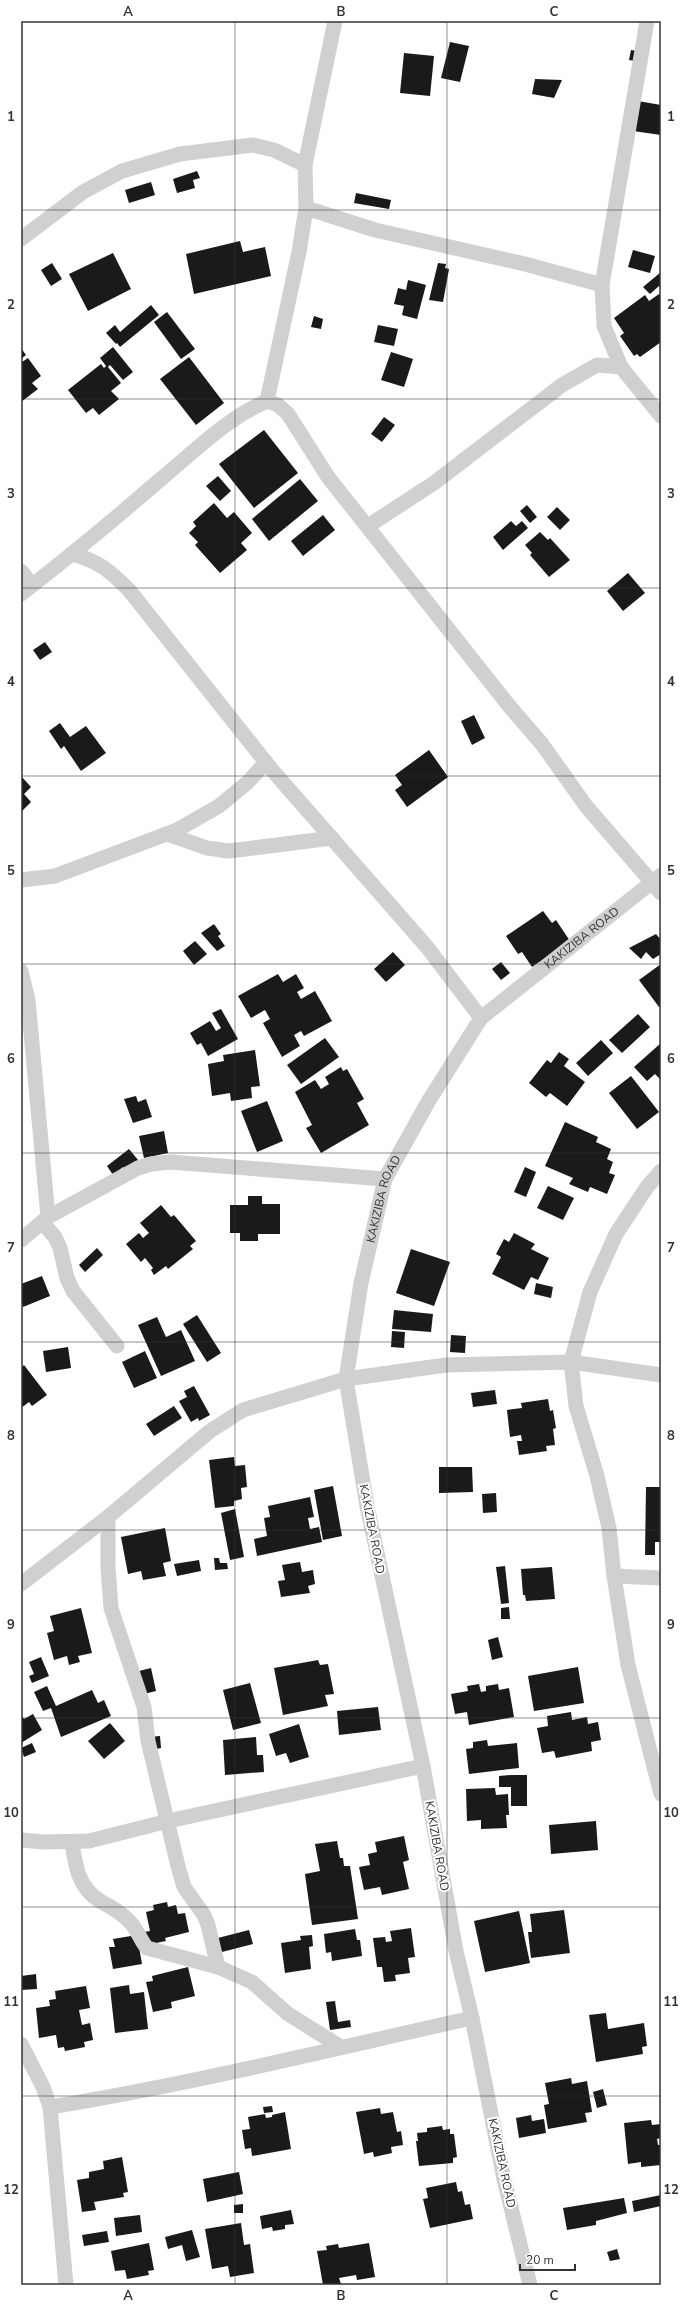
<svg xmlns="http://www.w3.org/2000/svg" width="682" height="2306" font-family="'Nunito Sans',sans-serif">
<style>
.building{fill:#1a1a1a}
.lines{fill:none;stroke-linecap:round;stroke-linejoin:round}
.minor{stroke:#d0d0d0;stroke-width:15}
.grid{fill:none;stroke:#333;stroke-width:1;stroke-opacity:0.55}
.labels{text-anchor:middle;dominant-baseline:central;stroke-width:4;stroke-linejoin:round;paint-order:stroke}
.street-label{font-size:12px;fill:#333;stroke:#fff}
.neatline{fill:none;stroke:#333;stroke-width:1.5}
.grid-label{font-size:13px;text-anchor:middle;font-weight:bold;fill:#333}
</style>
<rect width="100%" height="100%" fill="#fff"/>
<g class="building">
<path d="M450 42 469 46 460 82 441 78Z"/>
<path d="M631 50 637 51 635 61 629 60Z"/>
<path d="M404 53 434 56 430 96 400 93Z"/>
<path d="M535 79 562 80 554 98 532 94Z"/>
<path d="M638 101 661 105V135L633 131Z"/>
<path d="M197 171 200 178 193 180 195 188 177 193 173 179Z"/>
<path d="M151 182 155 195 129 203 125 190Z"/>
<path d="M356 193 391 200 389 209 354 203Z"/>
<path d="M240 241 243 252 265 247 271 276 194 294 186 254Z"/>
<path d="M633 250 655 256 650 273 628 267Z"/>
<path d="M113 253 131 289 88 311 69 274Z"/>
<path d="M52 263 62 279 51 286 41 270Z"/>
<path d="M438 263 446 264 445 268 449 269 443 302 429 300Z"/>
<path d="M661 272V289L659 286 650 294 643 287Z"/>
<path d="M408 280 426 285 417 319 402 315 404 306 394 304 398 288 406 290Z"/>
<path d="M659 294 661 297V342L640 357 637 354 634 356 620 336 624 333 614 318 645 295 649 301Z"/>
<path d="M151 305 159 315 120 347 117 343 116 344 106 333 115 325 120 332Z"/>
<path d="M167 312 195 349 181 359 154 322Z"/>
<path d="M314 316 323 319 321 329 311 327Z"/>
<path d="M378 325 398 329 394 346 374 342Z"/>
<path d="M113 347 133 372 123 380 110 365 108 367 121 383 111 391 119 399 99 415 93 408 86 413 68 390 101 364 104 368 106 366 100 358Z"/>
<path d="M21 348 26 355 21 359Z"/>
<path d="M391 352 413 359 404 387 381 380Z"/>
<path d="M189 357 224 403 196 425 160 379Z"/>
<path d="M28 358 41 376 32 383 38 389 21 402V361L22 362Z"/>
<path d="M384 417 395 425 382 442 371 434Z"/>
<path d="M264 430 298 473 254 508 219 464Z"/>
<path d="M218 476 231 491 220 501 206 486Z"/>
<path d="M300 479 318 501 269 541 252 519Z"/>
<path d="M214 503 227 518 234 512 252 533 241 543 247 550 220 573 195 545 198 542 189 533 196 526 193 522Z"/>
<path d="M527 505 537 517 530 523 520 511Z"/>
<path d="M557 507 570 520 560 530 547 517Z"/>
<path d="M323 515 335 530 303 556 291 541Z"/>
<path d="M511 521 516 526 522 521 528 528 503 550 493 537Z"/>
<path d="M540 532 548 540 550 538 570 560 549 577 530 555 532 553 525 545Z"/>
<path d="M628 573 645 593 623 611 607 591Z"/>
<path d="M45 642 52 652 40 660 33 650Z"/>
<path d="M474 715 485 738 472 745 461 721Z"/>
<path d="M60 723 70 737 86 726 106 753 81 771 64 746 61 749 49 731Z"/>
<path d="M429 750 448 777 407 807 395 790 402 785 395 775Z"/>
<path d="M21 776 31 787 24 794 31 802 21 812Z"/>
<path d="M543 911 552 923 556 920 570 941 532 967 522 952 518 954 506 936Z"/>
<path d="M214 924 221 934 218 936 225 946 217 951 201 933Z"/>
<path d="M656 934 661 940V954L653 959 646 952 641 959 629 948Z"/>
<path d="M195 941 207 954 194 965 183 951Z"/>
<path d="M393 952 405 965 386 982 374 969Z"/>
<path d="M501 962 510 973 501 980 492 969Z"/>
<path d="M661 964V1006L659 1007 639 980Z"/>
<path d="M278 974 283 982 296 974 304 988 297 992 301 999 315 991 332 1021 304 1036 301 1031 294 1035 300 1046 282 1057 263 1023 270 1019 265 1010 251 1018 238 996Z"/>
<path d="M221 1009 238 1039 208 1056 201 1043 197 1045 190 1033 210 1021 216 1031 221 1028 212 1013Z"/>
<path d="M638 1014 650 1027 622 1053 609 1040Z"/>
<path d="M325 1038 339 1057 301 1084 287 1065Z"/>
<path d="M601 1040 613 1053 588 1076 576 1063Z"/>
<path d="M661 1043V1080L655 1074 647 1081 634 1067Z"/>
<path d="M255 1050 260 1086 251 1087 252 1098 231 1101 230 1093 212 1096 208 1064 224 1061 223 1055Z"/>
<path d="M559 1052 569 1059 564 1066 585 1082 567 1106 550 1093 546 1097 529 1083 547 1060 551 1063Z"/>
<path d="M341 1067 343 1071 347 1069 364 1099 357 1103 369 1125 321 1153 306 1128 312 1125 295 1092 315 1080 321 1089 329 1084 325 1077Z"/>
<path d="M631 1076 659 1112 637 1129 609 1093Z"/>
<path d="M136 1096 138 1102 146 1099 152 1117 133 1123 124 1099Z"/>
<path d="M267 1101 283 1141 257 1152 241 1111Z"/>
<path d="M565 1122 598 1137 596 1142 611 1149 607 1159 613 1162 609 1173 615 1175 607 1194 590 1187 588 1192 569 1184 573 1178 545 1166Z"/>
<path d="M164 1131 168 1153 144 1158 139 1136Z"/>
<path d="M129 1149 138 1160 125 1171 123 1167 113 1175 107 1166Z"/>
<path d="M525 1167 536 1172 526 1197 514 1192Z"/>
<path d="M548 1186 574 1198 563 1220 537 1208Z"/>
<path d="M248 1196H262V1204H280V1234H258V1241H240V1233H230V1205H248Z"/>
<path d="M161 1205 171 1217 174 1215 196 1241 190 1246 193 1249 168 1269 166 1266 154 1275 151 1270 153 1268 145 1258 141 1262 126 1244 139 1233 143 1238 149 1233 140 1223Z"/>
<path d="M514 1233 535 1244 531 1249 549 1258 538 1280 531 1277 524 1290 492 1274 501 1257 496 1254 504 1239 509 1242Z"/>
<path d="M97 1248 103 1255 85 1272 79 1265Z"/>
<path d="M411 1249 450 1262 434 1306 396 1293Z"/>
<path d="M42 1276 50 1296 23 1307 21 1301V1284Z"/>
<path d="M536 1283 553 1287 551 1298 534 1294Z"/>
<path d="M394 1310 433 1314 431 1332 392 1329Z"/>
<path d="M197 1315 221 1353 207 1362 183 1324Z"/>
<path d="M157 1317 166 1337 181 1330 195 1361 161 1376 138 1325Z"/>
<path d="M392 1331 405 1332 404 1348 391 1347Z"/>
<path d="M451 1335 466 1336 465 1353 450 1352Z"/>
<path d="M68 1347 71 1368 46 1372 43 1351Z"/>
<path d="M145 1351 157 1378 134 1388 122 1362Z"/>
<path d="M24 1365 47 1395 32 1406 29 1402 21 1408V1368Z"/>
<path d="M194 1386 210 1415 199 1421 198 1418 191 1422 179 1401 187 1397 184 1391Z"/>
<path d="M495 1390 497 1404 473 1407 471 1393Z"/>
<path d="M548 1399 550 1411 553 1410 556 1428 553 1429 555 1445 546 1446 547 1451 519 1455 517 1441H522L521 1435 510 1437 507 1410 522 1408 521 1403Z"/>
<path d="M174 1406 182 1418 154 1436 146 1424Z"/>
<path d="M234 1457 235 1466 245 1465 247 1487 241 1488 242 1499 234 1501V1506L215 1508 209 1460Z"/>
<path d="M439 1467H472L473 1492 439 1493Z"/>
<path d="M333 1486 342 1536 323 1540 314 1490Z"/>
<path d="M646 1487H661V1542H655V1555H645Z"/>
<path d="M496 1493 497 1512 483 1513 482 1494Z"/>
<path d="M310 1497 314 1517 308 1518 310 1529 319 1527 322 1542 257 1556 254 1539 267 1536 264 1518 270 1517 268 1506Z"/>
<path d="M235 1509 244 1557 230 1560 221 1513Z"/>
<path d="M165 1528 171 1561 163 1563 166 1576 143 1580 141 1571 128 1574 121 1537Z"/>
<path d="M214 1558H219L220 1563H227L228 1569 215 1570Z"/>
<path d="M199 1560 201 1571 177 1576 174 1564Z"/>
<path d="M300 1562 302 1572 313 1570 315 1584 308 1586 310 1593 281 1597 278 1581 285 1580 282 1565Z"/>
<path d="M505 1566 509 1603 501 1604 496 1567Z"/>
<path d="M552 1567 555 1599 526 1601 525 1595H523L521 1569Z"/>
<path d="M509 1607 510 1619H501V1608Z"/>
<path d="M81 1608 92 1653 78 1656 80 1662 69 1665 67 1656 54 1660 47 1633 54 1631 50 1616Z"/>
<path d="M498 1637 503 1657 492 1660 488 1640Z"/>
<path d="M41 1657 49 1676 32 1683 29 1676 34 1674 29 1662Z"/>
<path d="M318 1660 320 1665 328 1664 334 1694 325 1695 328 1706 283 1715 274 1668Z"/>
<path d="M578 1667 584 1703 534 1711 528 1676Z"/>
<path d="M151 1668 156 1691 144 1694 139 1671Z"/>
<path d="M250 1683 261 1723 233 1730 223 1690Z"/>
<path d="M479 1684 481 1692 486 1691V1686L498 1684 499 1690 509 1688 514 1717 469 1725 467 1712 455 1714 451 1694 468 1691 467 1686Z"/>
<path d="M47 1686 56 1706 92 1690 98 1703 104 1700 111 1716 61 1737 51 1708 43 1711 34 1692Z"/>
<path d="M378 1707 381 1730 339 1735 337 1711Z"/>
<path d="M571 1712 572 1720 587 1717 588 1724 598 1722 601 1740 591 1742 592 1751 556 1758 554 1751 542 1753 537 1728 548 1726 547 1716Z"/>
<path d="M33 1714 42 1730 21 1743V1715L24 1719Z"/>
<path d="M110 1723 125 1741 104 1759 88 1741Z"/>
<path d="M299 1724 309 1757 290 1763 286 1753 276 1756 269 1734Z"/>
<path d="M160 1736 161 1748 152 1750 149 1737Z"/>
<path d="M256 1737 257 1755H263L264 1772 225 1775 223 1740Z"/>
<path d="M487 1740 488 1746 517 1743 519 1768 469 1774 466 1749 473 1748V1742Z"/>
<path d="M32 1743 36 1752 24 1757 21 1748Z"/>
<path d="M511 1775H527V1806H511V1787H499V1776Z"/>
<path d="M495 1788 496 1795 508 1794 509 1815H506L507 1828 481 1829V1820L467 1821 466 1789Z"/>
<path d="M596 1821 598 1850 551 1854 549 1825Z"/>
<path d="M404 1836 409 1860 403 1862 409 1889 382 1895 380 1887 364 1890 359 1867 370 1865 368 1854 377 1852 375 1842Z"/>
<path d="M337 1841 340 1858H343L344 1866H350L358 1919 312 1925 305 1874 320 1871 315 1844Z"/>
<path d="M167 1902 168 1907 176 1905 178 1914 185 1913 189 1932 165 1938 166 1941 146 1945 144 1932 150 1931 146 1912 154 1910 153 1905Z"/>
<path d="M564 1910 570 1953 531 1958 528 1932H532L530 1914Z"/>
<path d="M519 1911 530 1963 485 1972 474 1921Z"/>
<path d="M411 1928 415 1957 408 1958 410 1973 395 1975 396 1981 384 1982 382 1967H377L373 1938 385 1937 386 1942 392 1941 390 1931Z"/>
<path d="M355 1929 357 1940H360L362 1956 332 1961 331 1952 326 1953 324 1934Z"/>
<path d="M249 1930 253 1944 218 1953 214 1939Z"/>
<path d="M137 1935 142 1964 113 1969 109 1947H115L113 1939Z"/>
<path d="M312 1935 313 1946 309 1947 311 1969 285 1973 281 1943 301 1940 300 1936Z"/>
<path d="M188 1967 195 1996 171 2002 172 2008 153 2012 146 1982 153 1981 152 1976Z"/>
<path d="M36 1974 37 1989 21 1990V1976Z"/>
<path d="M129 1985 130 1994 144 1992 148 2029 115 2033 110 1988Z"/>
<path d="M86 1986 90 2008 79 2010 82 2025 90 2023 93 2040 84 2042 85 2047 65 2051 64 2047 58 2048 56 2035 39 2038 36 2008 50 2006 49 2000 56 1999 55 1991Z"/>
<path d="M335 2001 338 2022 350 2020 351 2027 330 2030 326 2002Z"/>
<path d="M606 2013 608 2029 644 2023 647 2046 642 2047 643 2054 596 2062 589 2015Z"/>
<path d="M571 2078 572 2084 587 2081 592 2112 585 2113 587 2122 548 2129 544 2105 549 2104 545 2083Z"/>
<path d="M603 2089 607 2105 597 2108 593 2092Z"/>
<path d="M272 2106 273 2112 264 2113 263 2107Z"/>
<path d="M380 2108 381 2114 393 2112 397 2132 401 2131 403 2145 391 2147 392 2153 374 2157 373 2152 364 2154 356 2112Z"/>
<path d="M285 2112 291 2149 252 2156 251 2148 245 2149 242 2130 250 2129 248 2117 265 2114 266 2118 272 2117V2115Z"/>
<path d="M531 2115 532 2121 544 2119 546 2133 519 2138 516 2118Z"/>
<path d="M651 2120 652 2125 661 2124V2138L657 2139 658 2145H661V2165L641 2167V2162L628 2164 624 2123Z"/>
<path d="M442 2126 443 2130 450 2129V2134H454L457 2157 453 2158V2163L419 2166 416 2141H418L417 2133 427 2132V2128Z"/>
<path d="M122 2157 128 2192 123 2193 124 2197 94 2202 96 2210 82 2212 77 2180 89 2178V2172L104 2169 103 2161Z"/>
<path d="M239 2172 243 2194 207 2202 203 2179Z"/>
<path d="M456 2182 458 2192 462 2191 465 2205 470 2204 473 2219 430 2228 423 2199 428 2198 426 2188Z"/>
<path d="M661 2195V2206L634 2212 632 2201Z"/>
<path d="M624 2198 627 2213 596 2221V2225L567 2230 563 2208Z"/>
<path d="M243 2204V2213H234V2205Z"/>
<path d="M291 2210 294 2224 285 2225V2229L273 2231 272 2227 262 2229 260 2216Z"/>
<path d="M140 2215 142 2232 116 2236 114 2218Z"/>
<path d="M241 2223 244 2245 250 2244 254 2273 230 2277 228 2266 212 2269 205 2229Z"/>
<path d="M192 2230 200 2257 186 2261 182 2245 168 2249 165 2237Z"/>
<path d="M107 2231 109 2242 84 2246 82 2235Z"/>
<path d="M149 2243 154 2270 148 2271 149 2275 127 2279 125 2270 115 2271 111 2251Z"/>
<path d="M369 2243 375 2277 357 2280 356 2275 339 2278 341 2284 323 2285 317 2251 327 2250 326 2246 338 2244 339 2248Z"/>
<path d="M617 2249 620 2259 610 2261 607 2252Z"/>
</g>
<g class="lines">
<g class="minor">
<path d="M647 21 602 285 604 326 621 367 661 416"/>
<path d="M306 208 375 230 525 264 602 285"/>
<path d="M21 239 83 192 122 171 180 154 253 145 274 150 305 165"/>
<path d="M267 401 299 252 306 208 305 165 335 21"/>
<path d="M368 526 434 483 562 385 597 365 621 367"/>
<path d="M73 554C100 562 110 571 129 590L272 770 427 947 481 1018"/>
<path d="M21 571 32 585"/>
<path d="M21 594C69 557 116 518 162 478 195 451 227 418 267 401L278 405 288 414 328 477 510 707 542 744 586 806 661 893"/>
<path d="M167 834 207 848 229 851 332 838"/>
<path d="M21 880 55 876 177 830 219 806 248 782 266 762"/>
<path d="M21 971 28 1000 48 1217"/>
<path d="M661 1171 647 1187 616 1234 590 1292 571 1362 576 1406 597 1476 609 1528 614 1576 628 1665 661 1794"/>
<path d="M42 1222 55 1237 60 1248 67 1278 73 1291 117 1346"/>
<path d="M21 1240 48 1217 138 1168 151 1164 170 1162 385 1179"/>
<path d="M108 1517V1567L111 1608 144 1707 148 1741 178 1866 184 1887 204 1915 208 1925 218 1967"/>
<path d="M614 1576 661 1578"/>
<path d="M21 1584 108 1517 210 1431 243 1410 346 1379 446 1365 571 1362 661 1375"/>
<path d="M21 1840 44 1842 89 1841 168 1821 423 1766"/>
<path d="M72 1842C75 1864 78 1888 100 1901 111 1907 121 1912 130 1922 138 1930 140 1940 147 1948L218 1967 252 1982 288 2014 341 2047"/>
<path d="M21 2044 43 2087 50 2107 66 2285"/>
<path d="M50 2107C192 2084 332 2049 472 2018"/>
<path id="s1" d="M530 2285 504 2179 472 2018 456 1951 423 1766 367 1506 346 1379 361 1283 385 1179 428 1102 481 1018 661 875"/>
</g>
</g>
<path class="grid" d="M235 21V2285M447 21V2285M21 210H661M21 399H661M21 588H661M21 776H661M21 964H661M21 1153H661M21 1342H661M21 1530H661M21 1718H661M21 1907H661M21 2096H661"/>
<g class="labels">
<g class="street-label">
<text stroke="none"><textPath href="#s1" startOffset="1445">KAKIZIBA ROAD</textPath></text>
<text stroke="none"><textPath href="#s1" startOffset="1109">KAKIZIBA ROAD</textPath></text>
<text transform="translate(372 1529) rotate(79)">KAKIZIBA ROAD</text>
<text transform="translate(437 1846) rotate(80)">KAKIZIBA ROAD</text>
<text transform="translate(502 2163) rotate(78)">KAKIZIBA ROAD</text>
</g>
</g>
<rect width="682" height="2306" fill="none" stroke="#ffffff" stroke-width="44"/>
<path d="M520 2264v6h55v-6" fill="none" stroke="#333333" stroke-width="2"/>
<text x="526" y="2264" font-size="12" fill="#333333" stroke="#ffffff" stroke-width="3" paint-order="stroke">20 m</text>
<rect x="22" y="22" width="638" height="2262" class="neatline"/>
<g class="grid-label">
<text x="128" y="16">A</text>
<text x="341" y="16">B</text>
<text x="554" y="16">C</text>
<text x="11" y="121">1</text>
<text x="671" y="121">1</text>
<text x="11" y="309">2</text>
<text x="671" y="309">2</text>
<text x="11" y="498">3</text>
<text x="671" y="498">3</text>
<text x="11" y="686">4</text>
<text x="671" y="686">4</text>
<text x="11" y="875">5</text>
<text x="671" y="875">5</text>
<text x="11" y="1063">6</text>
<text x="671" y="1063">6</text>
<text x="11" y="1252">7</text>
<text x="671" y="1252">7</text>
<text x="11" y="1440">8</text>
<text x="671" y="1440">8</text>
<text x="11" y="1629">9</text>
<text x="671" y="1629">9</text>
<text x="11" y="1817">10</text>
<text x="671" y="1817">10</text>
<text x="11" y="2006">11</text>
<text x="671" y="2006">11</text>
<text x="11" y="2194">12</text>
<text x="671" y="2194">12</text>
<text x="128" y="2300">A</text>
<text x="341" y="2300">B</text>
<text x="554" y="2300">C</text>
</g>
</svg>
